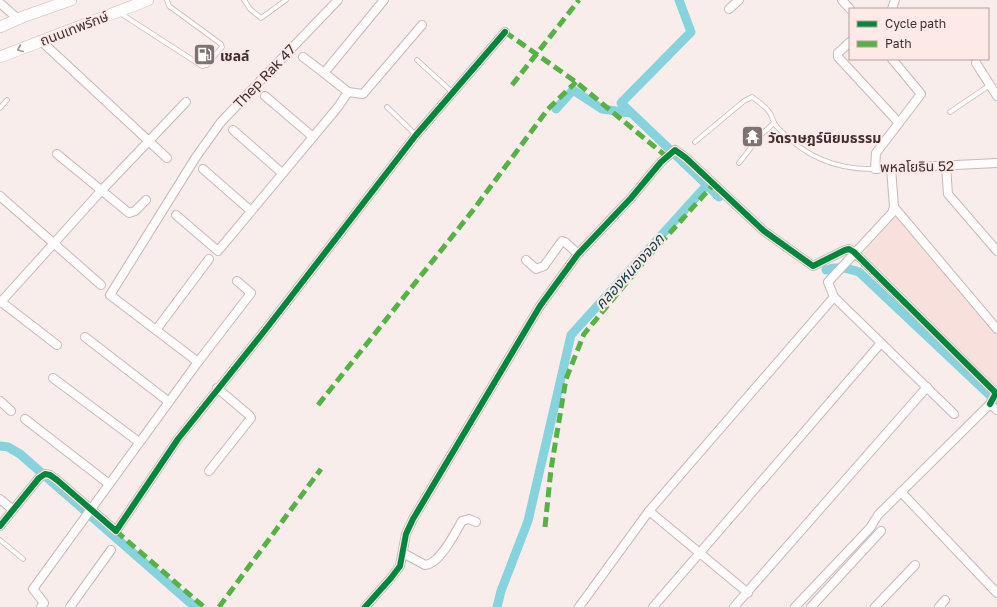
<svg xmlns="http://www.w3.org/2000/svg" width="997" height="607" font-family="'Golos Text','Noto Sans Thai',sans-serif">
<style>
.built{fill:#f8e1dd}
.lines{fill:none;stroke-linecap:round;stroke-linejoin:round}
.canal{stroke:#87d3dd;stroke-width:9}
.service-casing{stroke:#c5bab9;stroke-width:5.5}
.minor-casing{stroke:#c5bab9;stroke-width:10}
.secondary-casing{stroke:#c5bab9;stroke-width:12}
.service{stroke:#fefcfc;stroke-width:4}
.minor{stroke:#fefcfc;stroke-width:8}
.secondary{stroke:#fefcfc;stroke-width:11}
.quiet{stroke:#57b246;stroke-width:5;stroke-dasharray:10 5;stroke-linecap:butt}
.cycleway-casing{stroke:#fde9e6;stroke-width:8}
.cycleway{stroke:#00873e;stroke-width:6}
.oneway{stroke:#9e9696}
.labels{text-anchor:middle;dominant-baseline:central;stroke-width:4;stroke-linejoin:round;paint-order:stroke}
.street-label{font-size:14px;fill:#3d312f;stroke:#fde9e6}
.poi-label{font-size:14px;font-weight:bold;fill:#3d312f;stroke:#fde9e6;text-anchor:start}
.water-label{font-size:15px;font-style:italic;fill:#0e4249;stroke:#fde9e6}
</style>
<rect width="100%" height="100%" fill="#f8edeb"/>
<path class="built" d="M897 215 997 333V387L863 253Z"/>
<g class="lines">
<g class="canal">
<path d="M556 109 573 90 602 109 631 113"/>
<path d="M707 185 719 197"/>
<path d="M826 270C838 266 847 268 859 272L997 402"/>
<path d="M0 446 8 447 20 454 195 607"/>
<path d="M497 607 501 591 528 521 571 335 707 185 621 103 691 32 679 0"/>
</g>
<defs>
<g id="service">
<path d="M244 0 250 9 261 18 286 0"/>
<path d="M120 13 202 66 207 65 222 47 221 44 169 6 167 0"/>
<path d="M417 60 452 92"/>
<path d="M387 107 416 135"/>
<path d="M0 108 7 100"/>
<path d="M950 112 990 85"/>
<path d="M695 142 744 101 752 97C758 101 766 107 770 113 773 118 773 123 777 127 804 156 835 170 875 169"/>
<path d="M739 163 750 149 754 141 774 123"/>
<path d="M0 540 23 559"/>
</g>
<g id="minor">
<path d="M842 0 850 9"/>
<path d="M0 3 18 19"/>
<path d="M729 9 739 0"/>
<path d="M892 9 895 0"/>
<path d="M40 40 167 158"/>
<path d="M850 42 838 53V57L899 123"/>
<path d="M303 57 324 73"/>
<path d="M892 59 921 94 876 153 875 169 997 163"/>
<path d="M976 63 997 96"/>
<path d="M348 92 363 94 422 25"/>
<path d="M265 96 313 137"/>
<path d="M233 130 282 173"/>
<path d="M57 154 129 213 135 211 146 200"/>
<path d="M946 166 948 194 997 251"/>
<path d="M891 168 894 207 892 213 828 282 834 297 954 414"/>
<path d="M203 169 251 211"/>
<path d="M0 196 101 285"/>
<path d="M894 207 997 329"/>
<path d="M176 215 218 251 338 107 348 92 324 73 384 0"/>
<path d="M526 260 536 269 544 266 562 241 565 242 578 254"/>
<path d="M0 301 57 345"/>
<path d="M0 303 101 191 186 102"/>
<path d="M156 330 209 259"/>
<path d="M85 337 169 402"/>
<path d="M198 362 251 293 237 281"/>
<path d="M53 378 139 442"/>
<path d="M0 401 11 411"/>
<path d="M25 419 109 484"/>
<path d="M209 471 251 418 249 415 217 388"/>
<path d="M901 492 997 593"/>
<path d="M0 499 12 509"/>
<path d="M649 511 748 593"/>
<path d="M0 526 39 478 45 474 50 475 57 480 116 531 178 439 266 329 416 135 505 32"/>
<path d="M403 553 425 565C440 564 455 533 462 521L469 519 476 522"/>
<path d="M41 607 44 603 33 589 198 362 110 295 196 157 221 122 338 0"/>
<path d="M70 607 111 550"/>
<path d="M365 607 391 578 400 566 406 534 413 519 540 306 578 254 631 198 661 162 675 150 686 158 764 231 813 266 845 250 849 249 854 252 996 393 990 404"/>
<path d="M579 607 649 511 834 297"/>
<path d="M653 607 881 343"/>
<path d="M734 607 927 387"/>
<path d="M795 607 870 528 878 515 990 404 997 410"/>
<path d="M811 607 881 531"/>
<path d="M875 607 915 565"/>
<path d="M939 607 945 600"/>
</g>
<g id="secondary">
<path d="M0 27 25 16 71 0"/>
<path d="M0 57 148 0"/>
</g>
</defs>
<use href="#service" class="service-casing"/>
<use href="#minor" class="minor-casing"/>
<use href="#secondary" class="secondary-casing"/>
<use href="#service" class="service"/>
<use href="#minor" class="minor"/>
<use href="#secondary" class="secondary"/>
<g class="quiet">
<path d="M505 32 576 82 667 157"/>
<path d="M512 85 579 0"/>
<path d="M318 405 474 209 548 109 576 82"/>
<path d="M545 527 551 469 566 379 584 334 642 264 713 185"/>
<path d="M116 531 204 607"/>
<path d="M219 607 321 469"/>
</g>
<defs>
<g id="cycleway">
<path d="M0 526 39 478 45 474 50 475 57 480 116 531 178 439 266 329 416 135 505 32"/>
<path d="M365 607 391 578 400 566 406 534 413 519 540 306 578 254 631 198 661 162 675 150 686 158 764 231 813 266 845 250 849 249 854 252 996 393 990 404"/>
</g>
</defs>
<use href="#cycleway" class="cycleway-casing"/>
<use href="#cycleway" class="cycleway"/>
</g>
<defs><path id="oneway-chevron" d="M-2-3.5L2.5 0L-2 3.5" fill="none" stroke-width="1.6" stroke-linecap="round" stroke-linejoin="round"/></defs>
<use class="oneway" href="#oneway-chevron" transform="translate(20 49) rotate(157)"/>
<defs>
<symbol id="fuel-square" viewBox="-11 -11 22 22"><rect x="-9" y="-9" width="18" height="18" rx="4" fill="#7e7371" stroke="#fde9e6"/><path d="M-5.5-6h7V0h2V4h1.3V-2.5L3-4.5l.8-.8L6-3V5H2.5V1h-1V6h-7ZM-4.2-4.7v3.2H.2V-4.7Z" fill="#fff"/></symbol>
<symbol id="temple-square" viewBox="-11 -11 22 22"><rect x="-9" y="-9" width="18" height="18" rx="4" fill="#7e7371" stroke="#fde9e6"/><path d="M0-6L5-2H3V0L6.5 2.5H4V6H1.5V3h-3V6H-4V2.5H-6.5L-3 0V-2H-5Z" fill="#fff"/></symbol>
</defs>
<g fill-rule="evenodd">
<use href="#fuel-square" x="192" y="42" width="25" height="25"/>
<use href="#temple-square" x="740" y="124" width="25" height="25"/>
</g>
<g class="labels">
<g class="street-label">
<text transform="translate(74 28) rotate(-21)">ถนนเทพรักษ์</text>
<text transform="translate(264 76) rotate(-46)">Thep Rak 47</text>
<text transform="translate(917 166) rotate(-1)">พหลโยธิน 52</text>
</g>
<g class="poi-label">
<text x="220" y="55">เชลล์</text>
<text x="768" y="137">วัดราษฎร์นิยมธรรม</text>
</g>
<g class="water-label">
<text transform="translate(629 271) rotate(-48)">คลองหนองจอก</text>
</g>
</g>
<rect x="849" y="8" width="140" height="52" fill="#fde9e6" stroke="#b09f9d"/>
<rect x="857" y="21" width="20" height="6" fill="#00873e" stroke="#b09f9d"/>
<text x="885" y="28" font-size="12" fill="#3d312f">Cycle path</text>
<rect x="857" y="41" width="20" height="6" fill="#57b246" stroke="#b09f9d"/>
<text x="885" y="48" font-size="12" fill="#3d312f">Path</text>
</svg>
